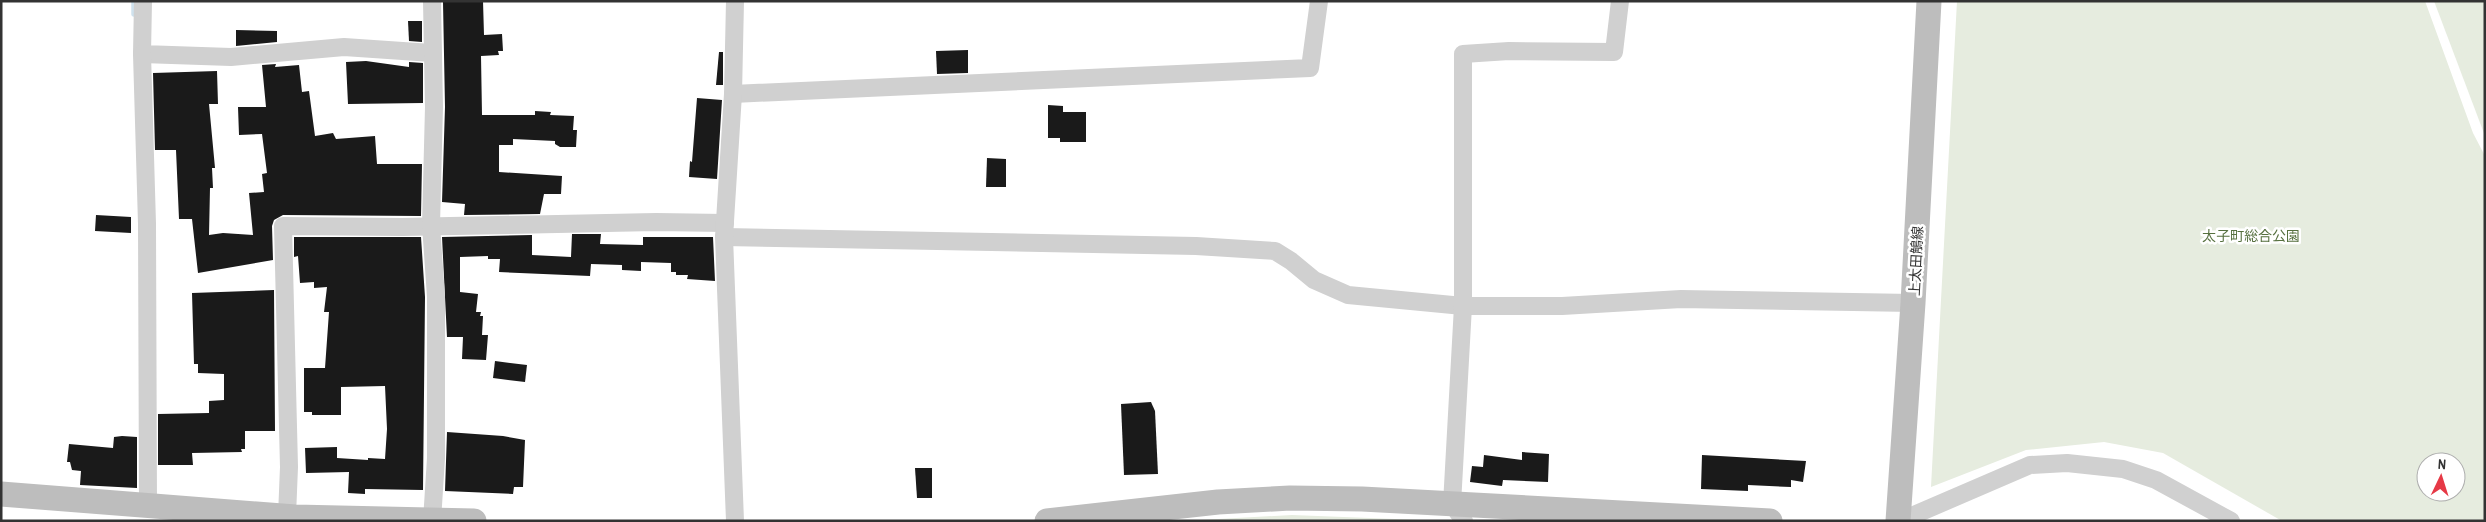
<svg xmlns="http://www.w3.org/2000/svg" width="2486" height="522" font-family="'Archivo Narrow','Noto Sans JP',sans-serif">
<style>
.green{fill:#e6ecdf;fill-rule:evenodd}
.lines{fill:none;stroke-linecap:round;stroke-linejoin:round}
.stream{stroke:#cfe2ee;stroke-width:5.5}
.building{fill:#1a1a1a}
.street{stroke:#d0d0d0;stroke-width:18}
.secondary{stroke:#bdbdbd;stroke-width:25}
.labels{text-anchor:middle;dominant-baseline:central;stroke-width:5;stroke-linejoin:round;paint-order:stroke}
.park-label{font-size:14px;fill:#56703f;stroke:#fff}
.street-label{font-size:14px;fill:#333;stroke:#fff}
</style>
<rect width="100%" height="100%" fill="#fff"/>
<g class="green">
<path d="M1957 1H2425L2473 133 2485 156V521H2282L2163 453 2104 442 2026 450 1931 487ZM2426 462H2456V492H2426Z"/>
<path d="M2434 1H2485V136Z"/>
<path d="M1292 515 1421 520 1423 521H1183Z"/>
</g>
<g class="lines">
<path class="stream" d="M134 1V14"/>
</g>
<g class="building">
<path d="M453 1H483L484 35 502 34 503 51H498L499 55 481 56 482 115H535V111L551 112 550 115 574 116 573 130H577L576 147H560L555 144V141L513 139V145H499V172L562 176 561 194H544L540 214 464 215 465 204 442 202 445 107 443 2Z"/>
<path d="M408 21H422V42L409 41Z"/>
<path d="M236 30 277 31V42L236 46Z"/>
<path d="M968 50V73L937 74 936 51Z"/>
<path d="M719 52H723V85H716Z"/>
<path d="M366 61 409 67V62L423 63V110V103L348 104 346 62Z"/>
<path d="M276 64 275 67 299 65 302 92 309 91 315 136 333 133 336 139 375 136 377 164H422L421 216 283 215 274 220 272 226 273 260 198 273 192 219H179L176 150H155L153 73 217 71 218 104H209L215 168H212L213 188H210L209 235 223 233 253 235 249 193 264 192 262 174 267 173 262 134 239 135 238 107H266L262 65Z"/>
<path d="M697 98 722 100 717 179 689 177 690 161 692 162Z"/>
<path d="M1048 105 1063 106V112H1086V142H1060V138H1048Z"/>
<path d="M987 158 1006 159V187H986Z"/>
<path d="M96 215 131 217V233L95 231Z"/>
<path d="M572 234H601L600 244 643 245V237H713L715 281 687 279 688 275H676V272H671V263L641 262V271L622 270V265L591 264 590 276 499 272 500 259H488V256L460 257V292L478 294 476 312H481L480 316H483L482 335H488L486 360 462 359 463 337H447L442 237 532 235V255L571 257Z"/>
<path d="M294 237H421L425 297 423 490 365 489V494L348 493 349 472 306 473 305 448 337 447V458L368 460V458L385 459 387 429 385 386 341 387V415H312V412H304V368H325L329 312H324L327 287 314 288V282L300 283 298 256 294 257Z"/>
<path d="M274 290 275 431H245V449H241L242 452 192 453 193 465H158V414L209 413V401L224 400V374L198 373V364H194L192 293Z"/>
<path d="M495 361 527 365 525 382 493 378Z"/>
<path d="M1151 402 1155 411 1158 474 1124 475 1121 404Z"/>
<path d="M447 432 503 436 525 440 523 487H514L513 494 445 491Z"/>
<path d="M122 436 137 437V488L80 485 81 471 72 470 70 462H67L69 444 113 448 114 437Z"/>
<path d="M1522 452 1549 454 1548 482 1503 480 1502 486 1470 482 1472 466 1483 467 1484 455 1522 460Z"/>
<path d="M1702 455 1806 461 1803 482 1791 480V487L1748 485V491L1701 489Z"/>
<path d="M915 468H932V498H917Z"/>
</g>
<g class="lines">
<g class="street">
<path d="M143 1 142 54 231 57 344 47 432 53"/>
<path d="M142 54 147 224 148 507"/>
<path d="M733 94 1310 68 1319 1"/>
<path d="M724 237 1196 246 1275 251 1291 261 1314 280 1348 295 1463 306H1562L1681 299 1913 303"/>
<path d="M287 516 289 467 283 226 402 227 656 222 725 223"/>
<path d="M432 521 436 458V297L431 225 434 107 432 1"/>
<path d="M735 521 724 237 733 94 735 1"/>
<path d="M1464 521 1452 504 1463 306V54L1509 51 1614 52 1620 1"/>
<path d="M1900 521 2030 465 2067 463 2123 469 2156 480 2231 521"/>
</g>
<g class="secondary">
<path d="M1 494 295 517 474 521"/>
<path d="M1047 521 1218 502 1290 498 1362 499 1770 521"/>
<path d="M1898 521 1913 303 1929 1"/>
</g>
</g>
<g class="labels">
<g class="park-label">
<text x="2251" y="236">太子町総合公園</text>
</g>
<g class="street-label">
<text transform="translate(1916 261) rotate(-87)">上太田鵤線</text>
</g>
</g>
<rect width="2486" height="522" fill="none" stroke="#333333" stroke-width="5"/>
<g transform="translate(2441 477) rotate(4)"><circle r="24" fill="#ffffff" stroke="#adadad"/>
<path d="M0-4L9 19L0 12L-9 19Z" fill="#e63946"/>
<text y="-8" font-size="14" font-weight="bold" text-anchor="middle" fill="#333333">N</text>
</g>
</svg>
